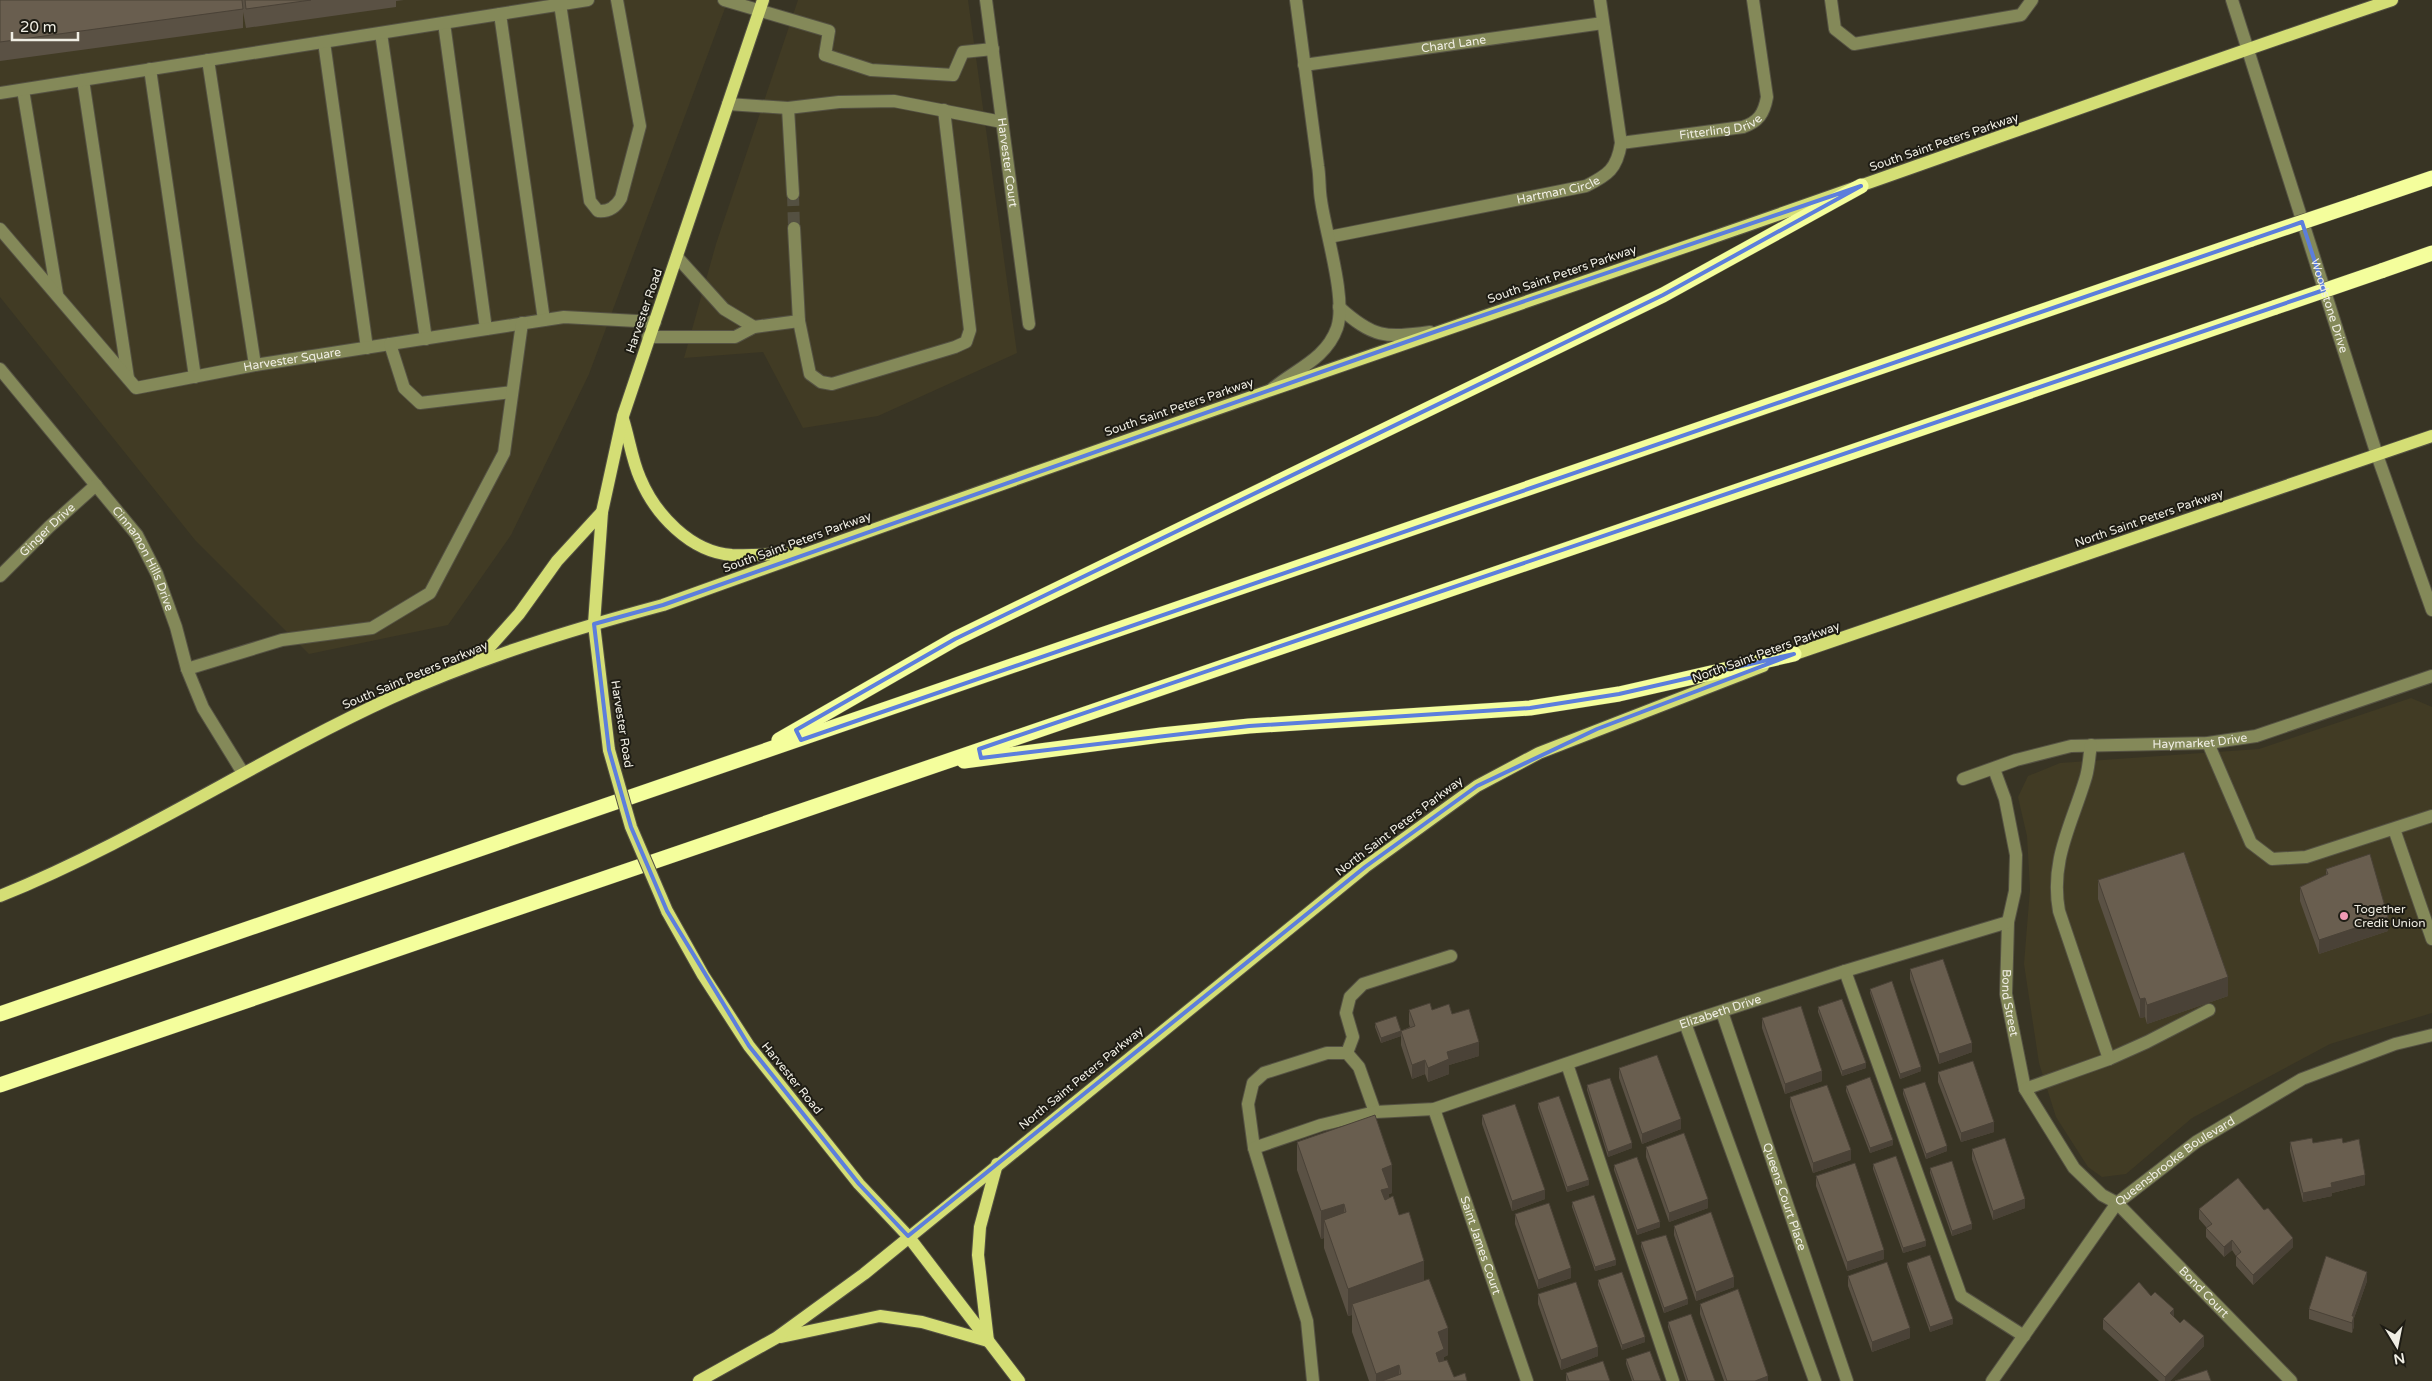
<svg xmlns="http://www.w3.org/2000/svg" width="2432" height="1381" font-family="'Varela Round',sans-serif">
<style>
.built{fill:#413b24}
.lines{fill:none;stroke-linecap:round;stroke-linejoin:round}
.minor-tunnel{stroke:#545041;stroke-width:12;stroke-dasharray:12 6;stroke-linecap:butt}
.minor-casing{stroke:#555243;stroke-width:14}
.major-casing{stroke:#555243;stroke-width:14}
.highway-casing{stroke:#555243;stroke-width:16}
.minor{stroke:#848959;stroke-width:12}
.major{stroke:#d4de75;stroke-width:12}
.highway{stroke:#f4fe9c;stroke-width:15}
.major-bridge-casing{stroke:#555243;stroke-width:14;stroke-linecap:butt}
.highway-bridge-casing{stroke:#555243;stroke-width:16;stroke-linecap:butt}
.major-bridge{stroke:#d4de75;stroke-width:12}
.highway-bridge{stroke:#f4fe9c;stroke-width:15}
.wall{fill:#5a5144}
.shaded-wall{fill:#4a4237}
.building{fill:#695e4f;stroke:#4a4237}
.marked{fill:none;stroke:#5c7edc;stroke-width:4;stroke-linejoin:round}
.poi-dot{fill:#f09ab4;stroke:#1e1c14;stroke-width:2}
.labels{text-anchor:middle;dominant-baseline:central;stroke-width:4;stroke-linejoin:round;paint-order:stroke}
.street-label{font-size:12px;fill:#f0eee4;stroke:#1e1c14}
.poi-label{font-size:12px;fill:#f0eee4;stroke:#1e1c14;text-anchor:start}
</style>
<rect width="100%" height="100%" fill="#383424"/>
<g class="built">
<path d="M0 0H728L589 374 511 535 448 625 309 654 195 540 0 297Z"/>
<path d="M798 0H968L1017 353 878 416 803 428 763 352 684 358 716 244Z"/>
<path d="M2411 698 2432 707V1013L2330 1044 2192 1118 2126 1174 2102 1177 2088 1167 2056 1117 2039 1063 2024 964 2030 889 2027 836 2018 797 2028 776 2060 763 2259 749Z"/>
</g>
<g class="lines">
<path class="minor-tunnel" d="M793 194 794 228"/>
<defs>
<g id="minor">
<path d="M724 0 829 31 825 55 871 70 953 75 963 52 993 49"/>
<path id="s1" d="M986 0 1029 324"/>
<path d="M1831 0 1835 29 1854 44 2021 15 2032 0"/>
<path id="s2" d="M2232 0 2377 455 2432 610"/>
<path d="M560 4 590 201 598 211C609 212 616 207 621 198L640 126 617 0"/>
<path d="M500 14 544 320"/>
<path d="M444 23 486 329"/>
<path d="M381 33 426 339"/>
<path d="M324 42 367 348"/>
<path d="M208 60 255 365"/>
<path id="s3" d="M1304 65 1603 23"/>
<path d="M150 69 195 377"/>
<path d="M83 80 128 378"/>
<path d="M23 90 57 294"/>
<path d="M0 93 588 0"/>
<path d="M728 104 788 108 839 102 894 101 1002 122"/>
<path d="M788 108 793 194"/>
<path id="s4" d="M1621 143 1743 127C1758 122 1764 114 1767 97L1753 0"/>
<path d="M794 228 799 321 810 374 821 382 832 384 955 347 966 342 970 330 944 110"/>
<path id="s5" d="M0 229 136 388 255 365 564 317 655 322"/>
<path id="s6" d="M1329 237 1586 186C1608 175 1617 169 1621 143L1600 0"/>
<path d="M677 257 724 309 754 327"/>
<path d="M1339 307C1373 338 1385 338 1430 332"/>
<path d="M648 337H735L754 327 799 321"/>
<path d="M390 344 404 388 420 403 512 392"/>
<path id="s7" d="M0 369 137 535 157 574 176 627 187 669 203 708 243 773"/>
<path d="M1272 389C1296 369 1326 359 1337 328 1347 299 1325 231 1321 200 1319 189 1320 177 1318 166 1311 111 1303 55 1296 0"/>
<path id="s8" d="M0 576 49 527 96 485"/>
<path d="M187 669 282 640 372 628 430 593 504 453 522 323"/>
<path d="M2208 743 2251 843 2272 859 2306 857 2432 816"/>
<path id="s9" d="M1994 769 2005 799 2016 855 2015 891 2008 922 2006 994 2025 1089 2074 1168 2102 1195 2117 1203 2291 1381"/>
<path id="s10" d="M1963 779 2016 760 2071 746 2208 743 2256 736 2432 676"/>
<path d="M2394 829 2432 939"/>
<path d="M1845 971 1961 1296 2024 1336"/>
<path id="s11" d="M1722 1012 1847 1381"/>
<path d="M1685 1023 1815 1381"/>
<path d="M1347 1053 1353 1037 1346 1013 1350 997 1363 984 1451 956"/>
<path d="M2109 1059 2147 1042 2209 1010"/>
<path d="M1567 1064 1673 1381"/>
<path d="M2025 1089 2109 1059 2059 911C2050 861 2071 826 2085 780 2089 769 2089 756 2091 745"/>
<path id="s12" d="M1434 1109 1527 1381"/>
<path d="M1254 1148 1248 1104 1253 1083 1264 1073 1327 1053H1347L1359 1067 1375 1112"/>
<path id="s13" d="M1313 1381 1307 1321 1254 1148 1321 1125 1375 1112 1434 1109 1685 1023 1845 971 2008 922"/>
<path id="s14" d="M1992 1381 2117 1203 2196 1142 2302 1079 2395 1044 2432 1035"/>
</g>
<g id="major">
<path d="M623 419C629 438 632 460 640 478 655 514 690 552 732 555 754 556 776 554 797 553"/>
<path d="M1786 657 2432 436"/>
<path d="M479 659 519 614 557 561 602 512"/>
<path d="M609 750 594 624 602 512 623 416 763 0"/>
<path d="M0 896C136 841 258 759 391 698 479 658 570 630 663 605 1009 480 1357 360 1705 240 1935 161 2162 77 2392 0"/>
<path d="M667 911 703 975 749 1046 859 1184 908 1236 1019 1381"/>
<path d="M781 1337 880 1316 922 1322 988 1341"/>
<path d="M988 1341 978 1255 980 1227 997 1164"/>
<path d="M699 1381 776 1338 864 1274 1365 867 1477 786 1539 753 1763 666"/>
</g>
<g id="highway">
<path d="M2359 203 2432 178"/>
<path d="M2381 271 2432 253"/>
<path d="M779 740 955 639 1663 295 1861 186"/>
<path d="M964 761 1161 735 1249 726 1530 708 1619 694 1794 654"/>
<path d="M0 1014 2252 239"/>
<path d="M0 1085 2276 307"/>
</g>
</defs>
<use href="#minor" class="minor-casing"/>
<use href="#major" class="major-casing"/>
<use href="#highway" class="highway-casing"/>
<use href="#minor" class="minor"/>
<use href="#major" class="major"/>
<use href="#highway" class="highway"/>
<defs>
<path id="major-bridge" d="M609 750 631 827 667 911"/>
<g id="highway-bridge">
<path d="M2252 239 2359 203"/>
<path d="M2276 307 2381 271"/>
</g>
</defs>
<use href="#major-bridge" class="major-bridge-casing"/>
<use href="#highway-bridge" class="highway-bridge-casing"/>
<use href="#major-bridge" class="major-bridge"/>
<use href="#highway-bridge" class="highway-bridge"/>
</g>
<g class="wall">
<path d="M0 0H404L396 1V7L246 28 243 12V28L0 61Z"/>
<path d="M2326 869 2388 931 2319 954 2300 901V887L2326 875Z"/>
<path d="M2098 880 2228 996 2147 1024 2145 1017 2140 1018 2098 899Z"/>
<path d="M1910 969 1972 1052 1939 1064 1910 979Z"/>
<path d="M1870 989 1921 1071 1900 1079 1870 993Z"/>
<path d="M1818 1007 1866 1068 1842 1076 1818 1012Z"/>
<path d="M1409 1010H1432L1452 1014 1479 1056 1449 1065V1074L1428 1082 1425 1074 1412 1079 1401 1045V1036L1381 1043 1375 1027V1023L1401 1031 1410 1027 1409 1024Z"/>
<path d="M1762 1018 1822 1081 1785 1094 1762 1028Z"/>
<path d="M1619 1068 1681 1129 1642 1144 1619 1078Z"/>
<path d="M1938 1072 1994 1132 1961 1142 1938 1082Z"/>
<path d="M1587 1085 1632 1148 1608 1157 1587 1090Z"/>
<path d="M1846 1086 1893 1145 1870 1153 1846 1091Z"/>
<path d="M1903 1089 1947 1151 1926 1159 1903 1094Z"/>
<path d="M1790 1097 1851 1160 1813 1173 1790 1107Z"/>
<path d="M1538 1103 1589 1185 1567 1192 1538 1108Z"/>
<path d="M1482 1115 1545 1199 1512 1211 1482 1124Z"/>
<path d="M1297 1142 1392 1193 1389 1194V1198L1399 1215 1424 1280 1448 1355 1444 1357V1361L1454 1377 1467 1381H1369L1352 1332V1315L1348 1316 1324 1248V1238L1321 1239 1297 1170Z"/>
<path d="M2290 1142 2313 1143H2343L2365 1185 2332 1193V1196L2303 1202 2290 1151Z"/>
<path d="M1646 1147 1708 1208 1669 1222 1646 1157Z"/>
<path d="M1972 1149 2025 1208 1993 1220 1972 1159Z"/>
<path d="M1873 1164 1926 1246 1903 1253 1873 1169Z"/>
<path d="M1614 1165 1660 1227 1637 1235 1614 1170Z"/>
<path d="M1930 1168 1972 1229 1952 1236 1930 1173Z"/>
<path d="M1816 1176 1884 1259 1847 1271 1816 1186Z"/>
<path d="M1572 1202 1616 1265 1595 1271 1572 1207Z"/>
<path d="M2199 1209 2293 1247 2253 1285 2236 1266V1256L2232 1250 2224 1257 2206 1237V1227L2199 1219Z"/>
<path d="M1515 1214 1571 1278 1538 1289 1515 1224Z"/>
<path d="M1674 1226 1734 1287 1696 1301 1674 1235Z"/>
<path d="M1641 1242 1688 1304 1664 1313 1641 1247Z"/>
<path d="M1907 1263 1953 1324 1930 1332 1907 1267Z"/>
<path d="M1848 1276 1910 1338 1872 1352 1848 1286Z"/>
<path d="M1598 1280 1645 1342 1622 1350 1598 1285Z"/>
<path d="M2367 1281 2354 1318V1326L2352 1333 2309 1319V1309Z"/>
<path d="M1538 1294 1598 1356 1561 1370 1538 1304Z"/>
<path d="M2151 1296 2174 1317 2204 1346 2170 1381H2159L2103 1329V1319Z"/>
<path d="M1700 1304 1768 1381H1724L1700 1314Z"/>
<path d="M1668 1322 1715 1381H1686L1668 1327Z"/>
<path d="M1626 1359 1661 1381H1632L1626 1364Z"/>
<path d="M1566 1373 1610 1381H1566Z"/>
</g>
<g class="shaded-wall">
<path d="M2388 917V931L2319 954V940Z"/>
<path d="M2228 977V996L2147 1024V1005Z"/>
<path d="M2145 998V1017L2140 1018V999Z"/>
<path d="M1401 1031V1036L1381 1043V1038Z"/>
<path d="M1479 1042V1056L1449 1065V1074L1428 1082V1068L1447 1052Z"/>
<path d="M1972 1043V1052L1939 1064V1054Z"/>
<path d="M1425 1060V1074L1412 1079V1065Z"/>
<path d="M1866 1063V1068L1842 1076V1071Z"/>
<path d="M1921 1067V1071L1900 1079V1074Z"/>
<path d="M1822 1071V1081L1785 1094V1084Z"/>
<path d="M1681 1119V1129L1642 1144V1134Z"/>
<path d="M1994 1122V1132L1961 1142V1133Z"/>
<path d="M1893 1140V1145L1870 1153V1148Z"/>
<path d="M1632 1143V1148L1608 1157V1152Z"/>
<path d="M1947 1146V1151L1926 1159V1154Z"/>
<path d="M1851 1150V1160L1813 1173V1163Z"/>
<path d="M1392 1165V1193L1389 1194V1215L1381 1217 1382 1169Z"/>
<path d="M2365 1175V1185L2332 1193V1196L2303 1202V1193L2331 1183Z"/>
<path d="M1589 1180V1185L1567 1192V1187Z"/>
<path d="M1545 1190V1199L1512 1211V1201Z"/>
<path d="M1708 1199V1208L1669 1222V1213Z"/>
<path d="M2025 1199V1208L1993 1220V1211Z"/>
<path d="M1344 1204V1231L1324 1220V1238L1321 1239V1211Z"/>
<path d="M1660 1222V1227L1637 1235V1230Z"/>
<path d="M1972 1224V1229L1952 1236V1231Z"/>
<path d="M2293 1238V1247L2253 1285V1275Z"/>
<path d="M2232 1240V1250L2224 1257V1247Z"/>
<path d="M1926 1241V1246L1903 1253V1248Z"/>
<path d="M1884 1250V1259L1847 1271V1262Z"/>
<path d="M1616 1260V1265L1595 1271V1267Z"/>
<path d="M1424 1261V1289L1352 1304V1315L1348 1316V1289Z"/>
<path d="M1571 1268V1278L1538 1289V1280Z"/>
<path d="M2367 1272V1281L2354 1318V1326L2352 1333V1316Z"/>
<path d="M1734 1277V1287L1696 1301V1292Z"/>
<path d="M1688 1299V1304L1664 1313V1308Z"/>
<path d="M2174 1309V1319L2170 1313Z"/>
<path d="M1953 1319V1324L1930 1332V1327Z"/>
<path d="M1448 1328V1355L1444 1357V1377L1436 1353 1438 1332Z"/>
<path d="M1910 1328V1338L1872 1352V1342Z"/>
<path d="M2204 1336V1346L2170 1381H2165V1377Z"/>
<path d="M1645 1337V1342L1622 1350V1345Z"/>
<path d="M1598 1347V1356L1561 1370V1360Z"/>
<path d="M1399 1365V1381H1376V1374Z"/>
<path d="M1768 1376V1381H1755Z"/>
</g>
<g class="building">
<path d="M0 0H242L243 9 0 42Z"/>
<path d="M245 0H311L246 9Z"/>
<path d="M2184 852 2228 977 2147 1005 2145 998 2140 999 2098 880Z"/>
<path d="M2370 854 2388 917 2319 940 2300 887 2328 874 2326 869Z"/>
<path d="M1943 959 1972 1043 1939 1054 1910 969Z"/>
<path d="M1892 981 1921 1067 1900 1074 1870 989Z"/>
<path d="M1842 999 1866 1063 1842 1071 1818 1007Z"/>
<path d="M1430 1003 1432 1010 1449 1004 1452 1014 1469 1009 1479 1042 1447 1052 1449 1059 1428 1068 1425 1060 1412 1065 1401 1031 1415 1026 1409 1010Z"/>
<path d="M1801 1006 1822 1071 1785 1084 1762 1018Z"/>
<path d="M1396 1016 1401 1031 1381 1038 1375 1023Z"/>
<path d="M1657 1055 1681 1119 1642 1134 1619 1068Z"/>
<path d="M1973 1061 1994 1122 1961 1133 1938 1072Z"/>
<path d="M1870 1077 1893 1140 1870 1148 1846 1086Z"/>
<path d="M1610 1078 1632 1143 1608 1152 1587 1085Z"/>
<path d="M1925 1082 1947 1146 1926 1154 1903 1089Z"/>
<path d="M1827 1085 1851 1150 1813 1163 1790 1097Z"/>
<path d="M1559 1096 1589 1180 1567 1187 1538 1103Z"/>
<path d="M1515 1104 1545 1190 1512 1201 1482 1115Z"/>
<path d="M1375 1115 1392 1165 1382 1169 1389 1188 1381 1190 1385 1200 1393 1196 1399 1215 1409 1212 1424 1261 1348 1289 1324 1220 1346 1212 1344 1204 1321 1211 1297 1142Z"/>
<path d="M1684 1133 1708 1199 1669 1213 1646 1147Z"/>
<path d="M2005 1138 2025 1199 1993 1211 1972 1149Z"/>
<path d="M2312 1138 2313 1143 2342 1138 2343 1143 2359 1139 2365 1175 2331 1183 2332 1187 2303 1193 2290 1142Z"/>
<path d="M1896 1156 1926 1241 1903 1248 1873 1164Z"/>
<path d="M1637 1157 1660 1222 1637 1230 1614 1165Z"/>
<path d="M1952 1161 1972 1224 1952 1231 1930 1168Z"/>
<path d="M1855 1163 1884 1250 1847 1262 1816 1176Z"/>
<path d="M2238 1178 2264 1210 2268 1208 2293 1238 2253 1275 2236 1256 2241 1252 2232 1240 2224 1247 2206 1228 2212 1224 2199 1209Z"/>
<path d="M1594 1195 1616 1260 1595 1267 1572 1202Z"/>
<path d="M1549 1203 1571 1268 1538 1280 1515 1214Z"/>
<path d="M1711 1212 1734 1277 1696 1292 1674 1226Z"/>
<path d="M1666 1235 1688 1299 1664 1308 1641 1242Z"/>
<path d="M1930 1255 1953 1319 1930 1327 1907 1263Z"/>
<path d="M2326 1256 2367 1272 2352 1316H2354L2352 1323 2309 1309Z"/>
<path d="M1887 1262 1910 1328 1872 1342 1848 1276Z"/>
<path d="M1622 1272 1645 1337 1622 1345 1598 1280Z"/>
<path d="M1429 1279 1448 1328 1438 1332 1444 1349 1436 1353 1439 1362 1447 1360 1454 1377 1465 1373 1467 1381H1382L1401 1374 1399 1365 1376 1374 1352 1304Z"/>
<path d="M1576 1282 1598 1347 1561 1360 1538 1294Z"/>
<path d="M2139 1282 2151 1296 2155 1292 2174 1309 2170 1313 2180 1323 2184 1319 2204 1336 2165 1377 2103 1319Z"/>
<path d="M1738 1289 1768 1376 1755 1381H1727L1700 1304Z"/>
<path d="M1691 1314 1715 1381H1688L1668 1322Z"/>
<path d="M1650 1351 1661 1381H1634L1626 1359Z"/>
<path d="M1603 1361 1610 1381H1569L1566 1373Z"/>
<path d="M2207 1370 2211 1381H2175Z"/>
</g>
<path class="marked" d="M1861 186 1663 295 955 639 796 730 801 740 2302 222 2324 290 979 749 981 758 1249 726 1530 708 1619 694 1794 654 1597 729 1477 786 1365 867 908 1236 859 1184 749 1046 667 911 631 827 609 750 594 624 663 605 1437 331Z"/>
<circle class="poi-dot" cx="2344" cy="916" r="5"/>
<g class="labels">
<g class="street-label">
<text stroke="none"><textPath href="#s3" startOffset="151">Chard Lane</textPath></text>
<text stroke="none"><textPath href="#s4" startOffset="101">Fitterling Drive</textPath></text>
<text transform="translate(1944 142) rotate(-19)">South Saint Peters Parkway</text>
<text stroke="none"><textPath href="#s1" startOffset="164">Harvester Court</textPath></text>
<text stroke="none"><textPath href="#s6" startOffset="234">Hartman Circle</textPath></text>
<text transform="translate(1562 274) rotate(-19)">South Saint Peters Parkway</text>
<text stroke="none"><textPath href="#s2" startOffset="321">Woodstone Drive</textPath></text>
<text transform="translate(644 311) rotate(-71)">Harvester Road</text>
<text stroke="none"><textPath href="#s5" startOffset="368">Harvester Square</textPath></text>
<text transform="translate(1179 407) rotate(-19)">South Saint Peters Parkway</text>
<text transform="translate(2149 518) rotate(-19)">North Saint Peters Parkway</text>
<text stroke="none"><textPath href="#s8" startOffset="66">Ginger Drive</textPath></text>
<text transform="translate(797 542) rotate(-20)">South Saint Peters Parkway</text>
<text stroke="none"><textPath href="#s7" startOffset="239">Cinnamon Hills Drive</textPath></text>
<text transform="translate(1766 652) rotate(-20)">North Saint Peters Parkway</text>
<text transform="translate(415 675) rotate(-23)">South Saint Peters Parkway</text>
<text transform="translate(622 724) rotate(81)">Harvester Road</text>
<text stroke="none"><textPath href="#s10" startOffset="242">Haymarket Drive</textPath></text>
<text transform="translate(1399 826) rotate(-37)">North Saint Peters Parkway</text>
<text stroke="none"><textPath href="#s9" startOffset="238">Bond Street</textPath></text>
<text stroke="none"><textPath href="#s13" startOffset="729">Elizabeth Drive</textPath></text>
<text transform="translate(792 1078) rotate(51)">Harvester Road</text>
<text transform="translate(1081 1078) rotate(-39)">North Saint Peters Parkway</text>
<text stroke="none"><textPath href="#s14" startOffset="289">Queensbrooke Boulevard</textPath></text>
<text stroke="none"><textPath href="#s11" startOffset="195">Queens Court Place</textPath></text>
<text stroke="none"><textPath href="#s12" startOffset="144">Saint James Court</textPath></text>
<text stroke="none"><textPath href="#s9" startOffset="599">Bond Court</textPath></text>
</g>
<g class="poi-label">
<text x="2354" y="909">Together<tspan x="2354" dy="14">Credit Union</tspan></text>
</g>
</g>
<g transform="translate(2397 1346) rotate(170)" stroke="#1e1c14" stroke-width="4" paint-order="stroke">
<path d="M0-4L9 19L0 12L-9 19Z" fill="#f0eee4"/>
<text y="-8" font-size="14" font-weight="bold" text-anchor="middle" fill="#f0eee4">N</text>
</g>
<path d="M12 32v8h66v-8" fill="none" stroke="#f0eee4" stroke-width="2.5"/>
<text x="20" y="32" font-size="15" fill="#f0eee4" stroke="#1e1c14" stroke-width="4" paint-order="stroke">20 m</text>
</svg>
